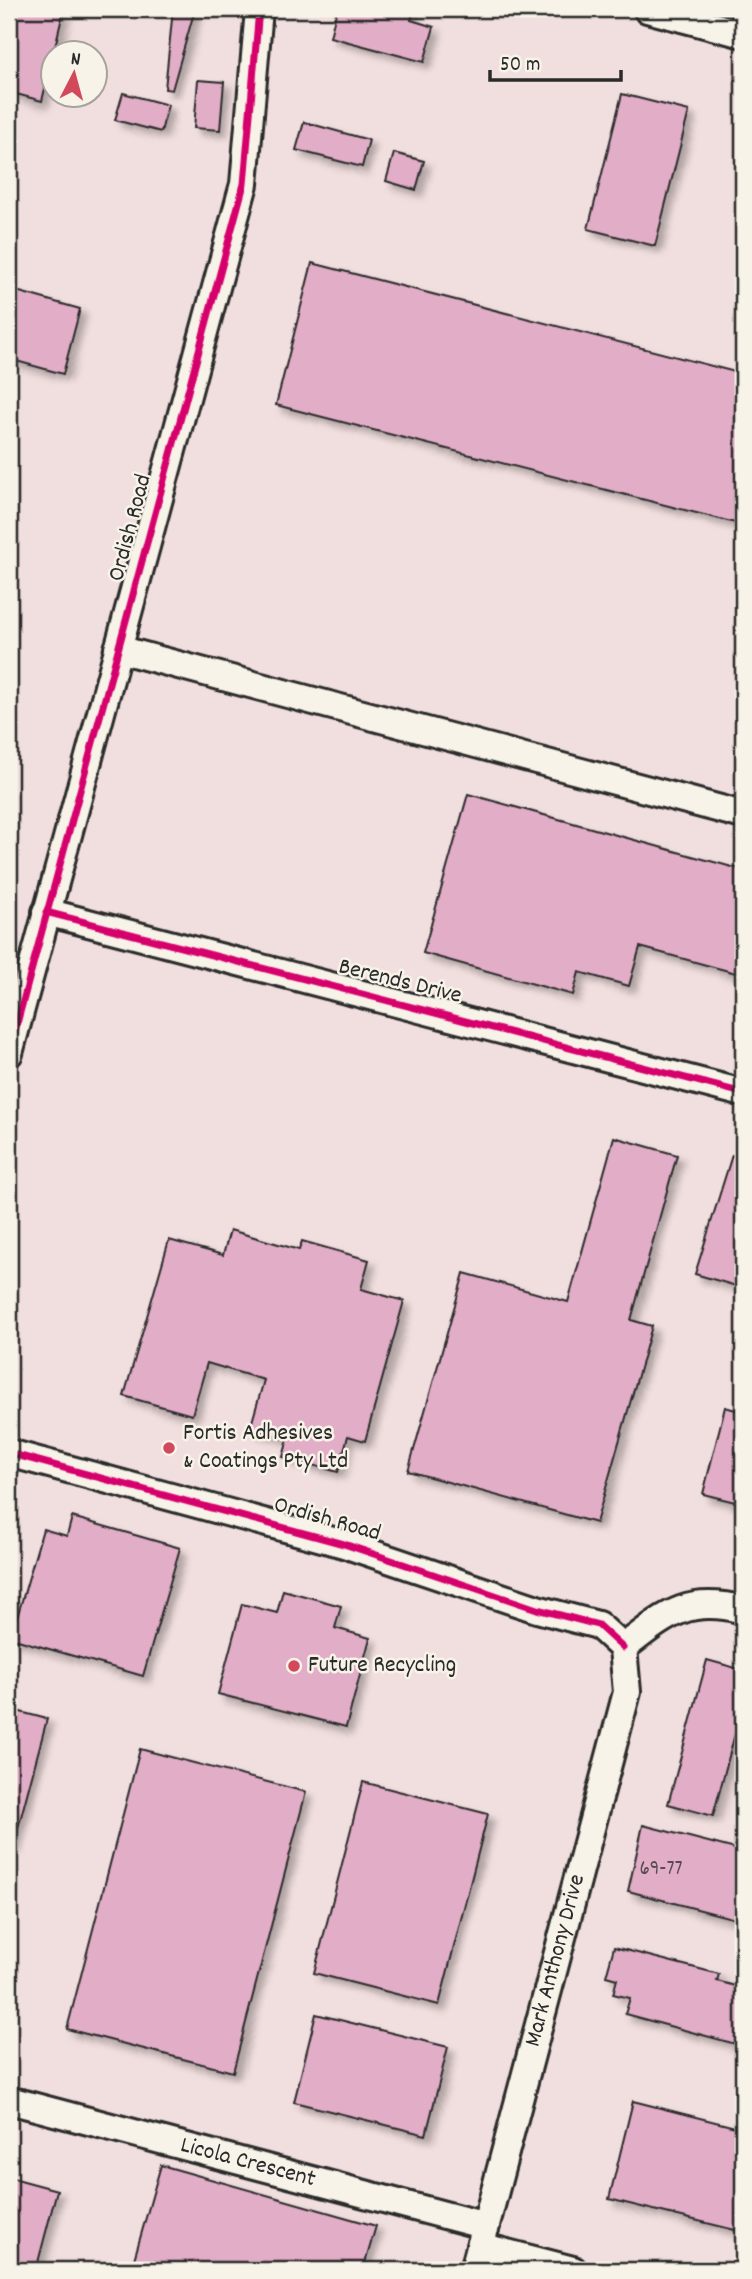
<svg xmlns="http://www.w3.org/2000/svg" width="752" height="2279" font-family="Dekko,sans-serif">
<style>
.built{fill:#f1dede;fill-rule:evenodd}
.building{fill:#e2adc7;stroke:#2b2b2b;stroke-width:2;filter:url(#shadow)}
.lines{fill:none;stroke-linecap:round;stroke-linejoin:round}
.minor-casing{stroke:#2b2b2b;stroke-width:32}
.minor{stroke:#f7f3e8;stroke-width:26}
.cycleway-casing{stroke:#f7f3e8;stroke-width:11}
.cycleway{stroke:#d6006c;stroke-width:7}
.poi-dot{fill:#d1495b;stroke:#f7f3e8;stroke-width:2.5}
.labels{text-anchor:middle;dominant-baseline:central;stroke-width:5;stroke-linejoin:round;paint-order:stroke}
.number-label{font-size:21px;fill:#594c52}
.street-label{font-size:24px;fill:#2b2b2b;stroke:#f7f3e8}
.poi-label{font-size:24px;fill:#2b2b2b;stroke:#f7f3e8;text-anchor:start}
</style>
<defs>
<filter id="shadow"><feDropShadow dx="6" dy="6" stdDeviation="3.5" flood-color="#0004"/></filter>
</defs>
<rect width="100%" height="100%" fill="#f7f3e8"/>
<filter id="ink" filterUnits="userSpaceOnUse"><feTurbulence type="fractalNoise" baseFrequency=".0143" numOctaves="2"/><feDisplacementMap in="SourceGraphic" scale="14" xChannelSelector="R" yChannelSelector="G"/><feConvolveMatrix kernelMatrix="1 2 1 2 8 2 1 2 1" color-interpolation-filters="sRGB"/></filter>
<g filter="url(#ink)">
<path class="built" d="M9 9H743V2270H9ZM52 52H94V94H52Z"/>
<g class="building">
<path d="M9 9H64L42 101 9 92Z"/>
<path d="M173 9H195L172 90 165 89Z"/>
<path d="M337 9H414L411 20 434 27 424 62 330 37Z"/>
<path d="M198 80 224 82 220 130 194 128Z"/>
<path d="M123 93 168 105 161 132 115 120Z"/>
<path d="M622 94 689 111 655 246 588 229Z"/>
<path d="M304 122 369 140 362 167 296 150Z"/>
<path d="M394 153 424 161 416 190 386 181Z"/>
<path d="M312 263 743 374V525L276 405Z"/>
<path d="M9 289 80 309 63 374 9 359Z"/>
<path d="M468 794 743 870V975L640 947 629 986 579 972 573 995 423 953Z"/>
<path d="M614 1137 677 1155 631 1320 652 1326 596 1523 408 1471 464 1273 568 1302Z"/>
<path d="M732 1155 743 1158V1288L695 1274Z"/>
<path d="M230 1230 299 1250 302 1241 369 1260 361 1289 404 1301 365 1441 348 1436 338 1472 283 1457 288 1439 250 1429 264 1380 207 1363 192 1415 124 1396 169 1240 223 1255Z"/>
<path d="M725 1407 743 1412V1504L703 1494Z"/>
<path d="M72 1517 180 1548 143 1676 11 1638 43 1529 67 1536Z"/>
<path d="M283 1590 341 1606 335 1628 370 1638 346 1727 218 1694 242 1604 277 1613Z"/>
<path d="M707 1660 743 1670V1704L713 1816 668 1804Z"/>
<path d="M9 1709 47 1719 13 1847 9 1846Z"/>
<path d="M140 1749 306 1792 233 2072 67 2029Z"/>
<path d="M363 1782 488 1814 439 2005 314 1973Z"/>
<path d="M643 1825 743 1851V1921L628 1891Z"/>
<path d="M614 1947 719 1974 717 1981 743 1988V2046L625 2014 630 1998 613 1994 617 1979 606 1976Z"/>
<path d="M316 2014 448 2047 426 2135 294 2102Z"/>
<path d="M633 2101 743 2129V2232L609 2199Z"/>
<path d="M161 2165 376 2226 363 2270H131Z"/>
<path d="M9 2177 57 2190 36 2270H9Z"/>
</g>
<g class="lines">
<defs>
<g id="minor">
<path d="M647 9 743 34"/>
<path d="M118 649 743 815"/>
<path d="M46 912 743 1093"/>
<path d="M9 1053 244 184 259 9"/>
<path d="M9 1453 344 1544 537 1609 598 1625 623 1648"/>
<path d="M623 1648C666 1615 687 1595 743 1610"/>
<path id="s1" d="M9 2100 486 2226"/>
<path d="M480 2246 573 2270"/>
<path id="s2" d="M474 2270 627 1692 623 1648"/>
</g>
</defs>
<use href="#minor" class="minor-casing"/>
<use href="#minor" class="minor"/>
<defs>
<g id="cycleway">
<path d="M46 912 743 1093"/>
<path d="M9 1053 244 184 259 9"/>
<path d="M9 1453 344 1544 537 1609 598 1625 623 1648"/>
</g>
</defs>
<use href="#cycleway" class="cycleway-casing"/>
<use href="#cycleway" class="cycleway"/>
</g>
</g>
<g class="poi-dot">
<circle cx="169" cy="1448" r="7"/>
<circle cx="294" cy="1666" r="7"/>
</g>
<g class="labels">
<g class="number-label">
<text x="661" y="1870">69-77</text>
</g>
<g class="street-label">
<text transform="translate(131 528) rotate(-75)">Ordish Road</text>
<text transform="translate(400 982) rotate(14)">Berends Drive</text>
<text transform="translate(327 1520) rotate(16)">Ordish Road</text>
<text stroke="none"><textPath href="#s2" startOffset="320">Mark Anthony Drive</textPath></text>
<text stroke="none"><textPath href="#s1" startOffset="247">Licola Crescent</textPath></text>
</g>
<g class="poi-label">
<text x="183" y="1434">Fortis Adhesives<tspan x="183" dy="28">&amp; Coatings Pty Ltd</tspan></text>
<text x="308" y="1666">Future Recycling</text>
</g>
</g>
<rect width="752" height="2279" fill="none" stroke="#f7f3e8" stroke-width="35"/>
<rect x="18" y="18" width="717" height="2244" fill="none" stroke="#2b2b2b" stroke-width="2.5" filter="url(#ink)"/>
<g transform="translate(74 74) rotate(6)"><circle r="33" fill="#f7f3e8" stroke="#a5a39c" stroke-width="2"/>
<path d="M0-5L12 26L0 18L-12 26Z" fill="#d1495b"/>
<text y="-10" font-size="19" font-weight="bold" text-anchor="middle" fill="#2b2b2b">N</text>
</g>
<path d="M490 70v10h131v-10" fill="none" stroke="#2b2b2b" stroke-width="3.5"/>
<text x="500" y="70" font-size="21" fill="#2b2b2b" stroke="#f7f3e8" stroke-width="5" paint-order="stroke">50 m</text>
</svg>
